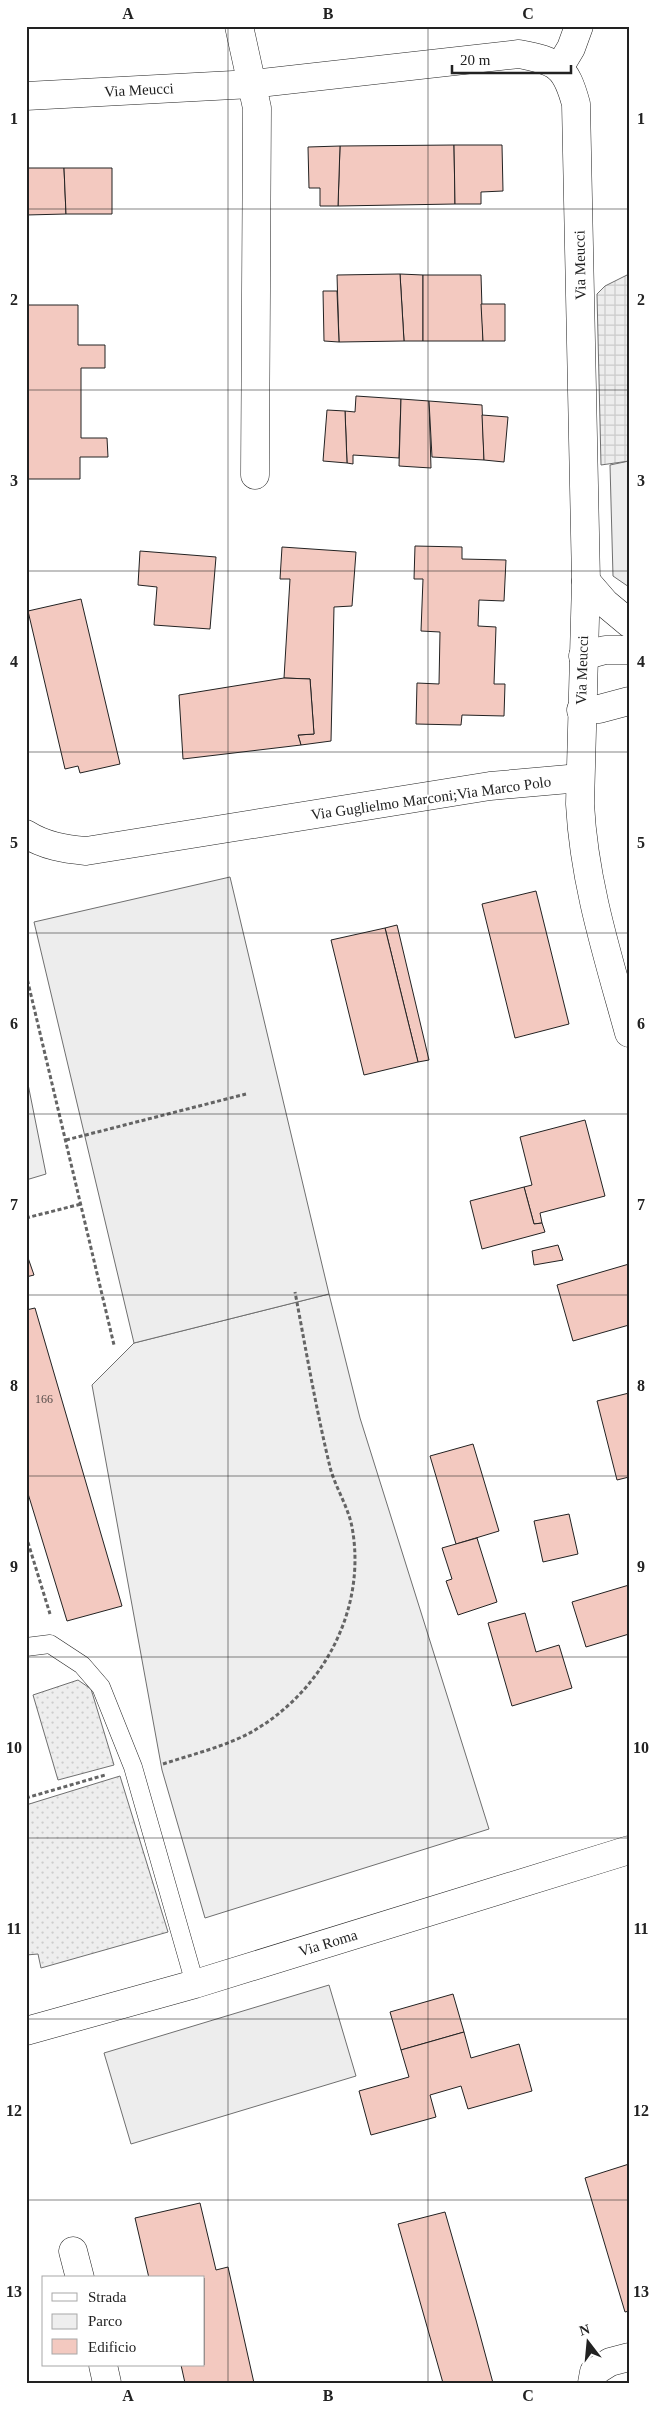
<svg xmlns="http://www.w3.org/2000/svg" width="655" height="2409" font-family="Georgia,serif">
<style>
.park{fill:#eee;stroke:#6f6f6f}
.garden{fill:url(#garden-dots);stroke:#6f6f6f}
.parking{fill:#ededed;stroke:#6f6f6f}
.plaza{fill:url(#plaza-grid);stroke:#6f6f6f}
.building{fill:#f3c9c0;stroke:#222}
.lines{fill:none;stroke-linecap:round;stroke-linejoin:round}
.lane-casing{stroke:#222;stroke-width:19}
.street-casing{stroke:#222;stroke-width:29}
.secondary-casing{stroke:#222;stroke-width:29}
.path{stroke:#646464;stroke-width:3;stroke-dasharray:4 2.5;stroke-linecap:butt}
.lane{stroke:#fff;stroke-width:18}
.street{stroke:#fff;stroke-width:28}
.secondary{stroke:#fff;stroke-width:28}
.grid{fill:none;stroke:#222;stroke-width:1;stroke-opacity:0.55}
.labels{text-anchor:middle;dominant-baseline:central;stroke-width:4;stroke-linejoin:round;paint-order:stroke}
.number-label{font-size:12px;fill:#564c4a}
.street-label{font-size:15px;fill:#222;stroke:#fff}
.neatline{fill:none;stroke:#222;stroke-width:2}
.grid-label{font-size:16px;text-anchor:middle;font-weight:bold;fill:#222}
</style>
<defs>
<pattern id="garden-dots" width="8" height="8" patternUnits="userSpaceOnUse" patternTransform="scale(1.25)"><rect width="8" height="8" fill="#eee"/><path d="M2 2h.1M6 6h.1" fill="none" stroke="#ccc" stroke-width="1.8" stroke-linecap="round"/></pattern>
<pattern id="plaza-grid" width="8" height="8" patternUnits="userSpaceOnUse" patternTransform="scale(1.25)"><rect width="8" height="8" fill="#ededed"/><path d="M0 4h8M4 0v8" fill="none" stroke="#cbcbcb"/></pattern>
</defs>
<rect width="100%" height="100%" fill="#fff"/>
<g class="park">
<path d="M26 1074 46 1174 26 1180Z"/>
<path d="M329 1294 360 1418 489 1829 205 1918 162 1770 92 1385 134 1343Z"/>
</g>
<g class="garden">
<path d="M78 1680 91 1689 114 1765 58 1780 33 1695Z"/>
<path d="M120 1776 168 1932 41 1968 38 1954 26 1955V1805Z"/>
</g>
<g class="parking">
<path d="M629 461V587L613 576 610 465Z"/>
<path d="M230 877 329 1294 134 1343 34 922Z"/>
<path d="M329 1985 356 2076 131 2144 104 2053Z"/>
</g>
<path class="plaza" d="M629 274V461L601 465 597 294 605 286Z"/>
<g class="building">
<path d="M454 145 455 204 338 206 340 146Z"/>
<path d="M454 145H502L503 191 481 192V204H455Z"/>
<path d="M340 146 338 206H320V188H309L308 147Z"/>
<path d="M26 168H64L66 214 26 215Z"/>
<path d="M64 168H112V214H66Z"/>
<path d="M400 274 423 275V341H404Z"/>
<path d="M400 274 404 341 339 342 337 275Z"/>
<path d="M423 275H481L483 341H423Z"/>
<path d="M323 291H337L339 342 324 341Z"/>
<path d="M481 304H505V341H483Z"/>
<path d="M26 305H78V345H105V368H81V438H107L108 457H80V479H27Z"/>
<path d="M356 396 401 399 399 458 353 455V464L347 463 345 411 355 412Z"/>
<path d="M401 399 429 401 431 468 399 466Z"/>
<path d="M429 401 482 405 484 460 432 457Z"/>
<path d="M327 410 345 411 347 463 323 461Z"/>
<path d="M482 415 508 417 504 462 484 460Z"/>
<path d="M415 546 462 547V559L506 560 504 601 479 600 478 626 496 627 494 684H505L504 716 462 715 461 725 416 724 417 683 439 684 440 632 421 631 423 579H414Z"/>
<path d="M282 547 356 552 352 606 334 607 331 741 301 745 298 735 314 734 310 679 284 678 290 579H280Z"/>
<path d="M140 551 216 557 210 629 154 625 157 587 138 585Z"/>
<path d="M81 599 120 764 80 773 78 766 65 769 28 611Z"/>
<path d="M284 678 310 679 314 734 298 735 301 745 183 759 179 695Z"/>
<path d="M536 891 569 1024 515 1038 482 904Z"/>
<path d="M397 925 429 1060 418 1062 385 928Z"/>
<path d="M385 928 418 1062 364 1075 331 940Z"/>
<path d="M585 1120 605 1196 540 1213 542 1223 534 1224 524 1187 532 1185 520 1137Z"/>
<path d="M524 1187 534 1224 542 1223 545 1232 482 1249 470 1201Z"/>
<path d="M558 1245 563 1260 534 1265 532 1251Z"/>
<path d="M26 1252 34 1275 26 1277Z"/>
<path d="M629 1264V1325L573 1341 557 1285Z"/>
<path d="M35 1308 122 1606 67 1621 26 1487V1310Z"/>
<path d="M629 1393V1477L617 1480 597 1401Z"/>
<path d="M473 1444 499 1531 456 1544 430 1456Z"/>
<path d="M569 1514 578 1554 543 1562 534 1521Z"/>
<path d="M477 1538 497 1602 458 1615 446 1581 452 1579 442 1548Z"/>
<path d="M629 1585V1634L586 1647 572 1602Z"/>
<path d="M525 1613 536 1652 559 1645 572 1688 512 1706 488 1623Z"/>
<path d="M453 1994 464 2032 401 2050 390 2012Z"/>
<path d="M464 2032 471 2058 519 2044 532 2091 468 2109 461 2086 430 2095 436 2117 371 2135 359 2091 409 2077 401 2050Z"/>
<path d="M629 2164V2311L625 2312 585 2178Z"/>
<path d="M200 2203 216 2270 228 2267 254 2383H185L181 2365H204V2278H149L135 2218Z"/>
<path d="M445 2212 476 2320 493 2383H443L398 2224Z"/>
</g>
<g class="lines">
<defs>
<path id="lane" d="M26 1647 50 1644 82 1665 101 1687 133 1767 195 1984"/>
<g id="street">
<path d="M239 26 257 108 255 475"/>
<path d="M559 68 571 48 579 26"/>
<path d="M26 96 252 84 519 54C558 61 566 67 576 104L586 581 580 804C584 883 608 957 629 1033"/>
<path d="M586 581 605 603 629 623"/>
<path d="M583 656 605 650H629"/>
<path d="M581 710 599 709 629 701"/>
<path d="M26 834C45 846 65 849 86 851L490 786 580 778"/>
<path d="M73 2251 80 2278"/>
<path d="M103 2365 107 2383"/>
<path d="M592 2383 594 2372 610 2362 629 2357"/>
</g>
<path id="secondary" d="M26 2031 195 1984 629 1850"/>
</defs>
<use href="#lane" class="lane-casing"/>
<use href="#street" class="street-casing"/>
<use href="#secondary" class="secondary-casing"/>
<g class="path">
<path d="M26 974 114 1345"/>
<path d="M66 1140 246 1094"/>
<path d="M26 1218 81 1204"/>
<path d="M26 1536 50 1614"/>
<path d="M163 1764C193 1754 228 1746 255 1730 324 1689 367 1608 352 1527 348 1506 335 1487 330 1467 316 1409 306 1350 295 1292"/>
<path d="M26 1798 105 1775"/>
</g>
<use href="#lane" class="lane"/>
<use href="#street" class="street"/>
<use href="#secondary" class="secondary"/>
</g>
<path class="grid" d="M228 26V2383M428 26V2383M26 209H629M26 390H629M26 571H629M26 752H629M26 933H629M26 1114H629M26 1295H629M26 1476H629M26 1657H629M26 1838H629M26 2019H629M26 2200H629"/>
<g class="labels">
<g class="number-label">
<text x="44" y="1399">166</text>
</g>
<g class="street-label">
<text transform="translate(139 90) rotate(-3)">Via Meucci</text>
<text transform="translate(580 265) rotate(-91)">Via Meucci</text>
<text transform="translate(582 670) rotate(-88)">Via Meucci</text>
<text transform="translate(431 798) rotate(-8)">Via Guglielmo Marconi;Via Marco Polo</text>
<text transform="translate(328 1943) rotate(-17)">Via Roma</text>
</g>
</g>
<rect width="655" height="2409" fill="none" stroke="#ffffff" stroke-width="55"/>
<rect x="42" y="2276" width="162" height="90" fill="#ffffff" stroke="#a7a7a7"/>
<rect x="52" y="2293" width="25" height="8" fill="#ffffff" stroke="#a7a7a7"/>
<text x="88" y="2302" font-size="15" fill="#222222">Strada</text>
<rect x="52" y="2314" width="25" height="15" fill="#eeeeee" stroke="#a7a7a7"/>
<text x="88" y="2326" font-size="15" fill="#222222">Parco</text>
<rect x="52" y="2339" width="25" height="15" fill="#f3c9c0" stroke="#a7a7a7"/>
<text x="88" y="2352" font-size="15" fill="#222222">Edificio</text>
<g transform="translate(588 2342) rotate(344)" stroke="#ffffff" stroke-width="4" paint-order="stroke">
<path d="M0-4L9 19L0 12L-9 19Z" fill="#222222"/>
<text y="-8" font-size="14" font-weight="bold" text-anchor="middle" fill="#222222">N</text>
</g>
<path d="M452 65v8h119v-8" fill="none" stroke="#222222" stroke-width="2.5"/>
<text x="460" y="65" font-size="15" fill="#222222" stroke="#ffffff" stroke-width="4" paint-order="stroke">20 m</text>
<rect x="28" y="28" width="600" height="2354" class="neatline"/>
<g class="grid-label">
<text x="128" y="19">A</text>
<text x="328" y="19">B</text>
<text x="528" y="19">C</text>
<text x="14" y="124">1</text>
<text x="641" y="124">1</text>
<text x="14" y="305">2</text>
<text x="641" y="305">2</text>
<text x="14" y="486">3</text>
<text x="641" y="486">3</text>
<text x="14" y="667">4</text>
<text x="641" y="667">4</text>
<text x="14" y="848">5</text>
<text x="641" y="848">5</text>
<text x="14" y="1029">6</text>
<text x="641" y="1029">6</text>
<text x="14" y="1210">7</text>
<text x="641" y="1210">7</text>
<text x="14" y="1391">8</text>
<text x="641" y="1391">8</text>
<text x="14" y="1572">9</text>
<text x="641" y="1572">9</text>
<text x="14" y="1753">10</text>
<text x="641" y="1753">10</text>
<text x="14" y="1934">11</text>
<text x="641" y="1934">11</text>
<text x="14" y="2116">12</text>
<text x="641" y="2116">12</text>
<text x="14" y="2297">13</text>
<text x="641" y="2297">13</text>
<text x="128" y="2401">A</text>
<text x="328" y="2401">B</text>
<text x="528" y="2401">C</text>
</g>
</svg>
